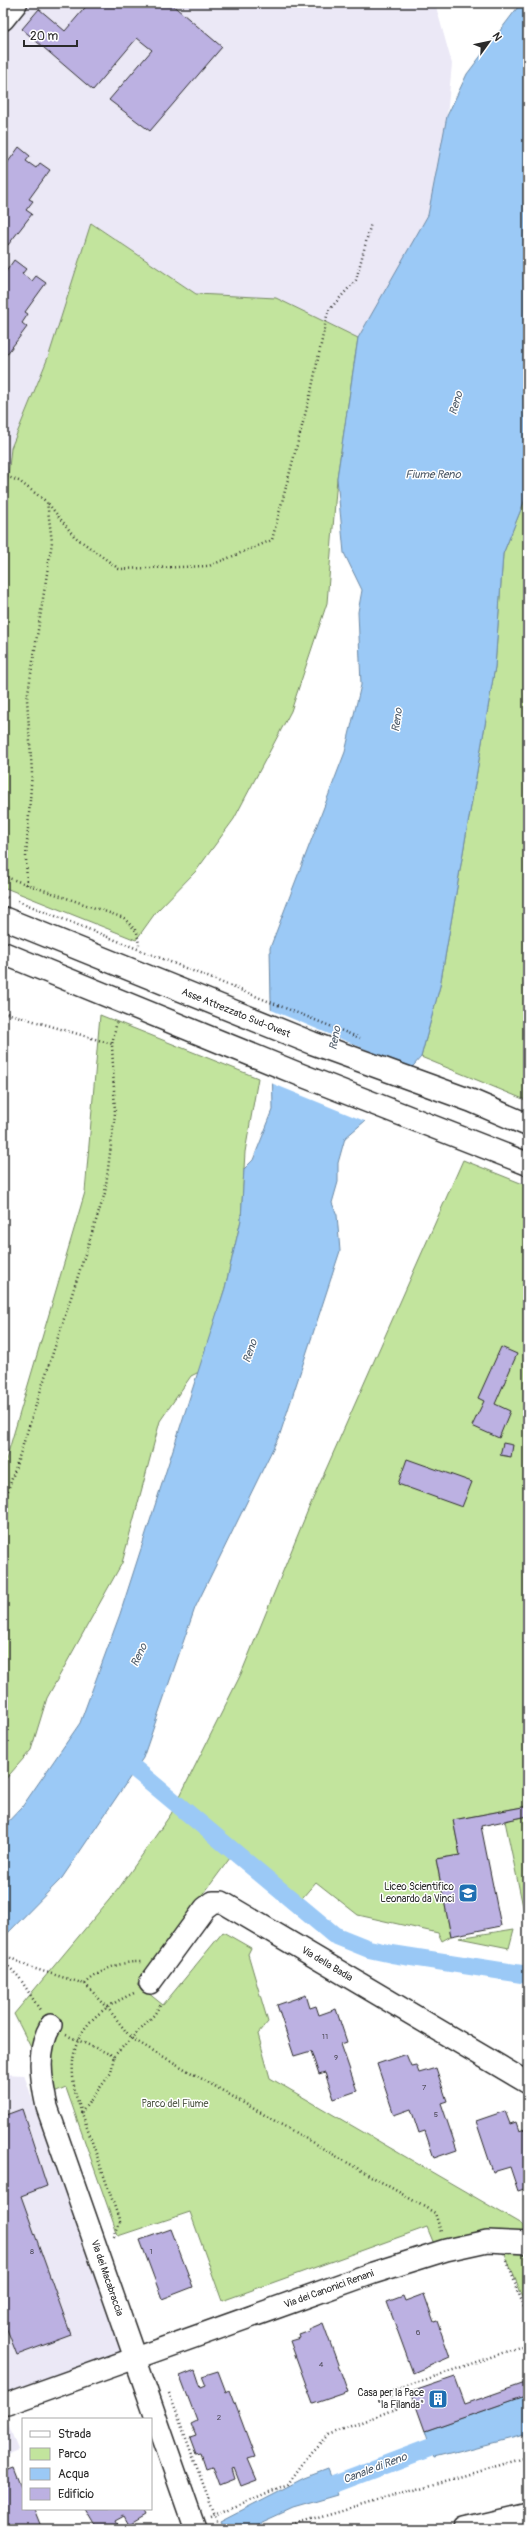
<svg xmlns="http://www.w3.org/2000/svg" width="531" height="2532" font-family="Pangolin,sans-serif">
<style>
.built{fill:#ebe8f6}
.green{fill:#c2e49d;stroke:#768864}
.water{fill:#9bc9f6;stroke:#6e8aa5}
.pier{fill:#fff}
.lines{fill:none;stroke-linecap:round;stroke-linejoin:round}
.canal{stroke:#9bc9f6;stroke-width:18}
.building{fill:#bcb1e2;stroke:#2b2b2b}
.minor-casing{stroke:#2b2b2b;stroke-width:24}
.major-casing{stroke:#2b2b2b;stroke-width:25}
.highway-casing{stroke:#2b2b2b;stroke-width:25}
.path{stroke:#2b2b2b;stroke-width:2.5;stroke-dasharray:1 3;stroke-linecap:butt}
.minor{stroke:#fff;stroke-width:21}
.major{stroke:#fff;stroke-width:22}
.highway{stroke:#fff;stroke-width:22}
.labels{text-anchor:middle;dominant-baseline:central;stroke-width:3;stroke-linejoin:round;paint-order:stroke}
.number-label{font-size:8px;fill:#4f4c59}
.street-label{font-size:10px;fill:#2b2b2b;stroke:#fff}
.poi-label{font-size:10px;fill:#2b2b2b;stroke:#fff;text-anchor:end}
.park-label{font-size:10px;fill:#515948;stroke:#fff}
.water-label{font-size:11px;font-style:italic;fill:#4d5a68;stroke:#fff}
</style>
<rect width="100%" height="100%" fill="#fff"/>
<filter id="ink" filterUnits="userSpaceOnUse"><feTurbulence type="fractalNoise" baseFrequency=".025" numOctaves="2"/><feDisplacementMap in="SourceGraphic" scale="8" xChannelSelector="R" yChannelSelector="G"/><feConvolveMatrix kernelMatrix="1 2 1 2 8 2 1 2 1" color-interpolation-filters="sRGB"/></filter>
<g filter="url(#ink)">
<g class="built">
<path d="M3 3H435L452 64 447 116 429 215 358 338 276 298 196 294 92 223 49 355 11 448 3 525Z"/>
<path d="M3 2074 24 2075 122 2356 3 2397Z"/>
<path d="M3 2410 18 2450 3 2456Z"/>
</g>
<g class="green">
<path d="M91 223 196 294 276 298 358 338 337 478 327 603 291 711 234 819 196 871 156 912 136 940 3 887V525L11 448 49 355Z"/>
<path d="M528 492V1101L421 1057 440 986 495 667 503 554Z"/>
<path d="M100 1015 258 1078 245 1152 241 1220 225 1288 199 1372 191 1376 160 1421 122 1563 47 1698 31 1750 3 1782V1470L85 1192Z"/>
<path d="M463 1160 528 1186V1638L524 1639 528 1667V1806L453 1820 460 1855 436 1859 451 1936 442 1941 438 1933 358 1915 316 1882 296 1905 230 1858 137 1984 163 2005 223 1932 251 1948 248 1954 268 2022 258 2034 270 2078 528 2228V2309L505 2255 486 2241 434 2244 427 2227 222 2301 190 2212 118 2236 66 2088 54 2093 14 2014 119 1888 171 1814 241 1674 308 1510Z"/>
<path d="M528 1816V1920L526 1921 505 1821Z"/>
<path d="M514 1929 509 1948 459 1938Z"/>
</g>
<g class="water">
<path d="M521 3H528V492L503 554 495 667 440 986 421 1057 365 1121 345 1138 338 1163V1182L332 1203 337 1215 340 1251 280 1434 195 1608 143 1758 62 1878 3 1938V1827L22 1807 80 1723 120 1614 225 1288 241 1220 244 1169 253 1160 273 1110 270 948 345 752 361 685 358 612 362 590 344 553 337 478 358 338 428 215 447 116 467 74Z"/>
<path d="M528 2395V2434L434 2458 425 2431Z"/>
<path d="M328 2469 338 2495 293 2508 247 2529H225L221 2521 304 2478Z"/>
</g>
<path class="pier" d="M269 1009 413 1069 367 1122 271 1083Z"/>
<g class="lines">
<g class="canal">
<path d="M117 1754 334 1935 369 1949 392 1954 528 1975"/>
<path d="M310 2493 453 2439"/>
</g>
</g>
<g class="building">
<path d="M89 3H170L222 47 150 131 109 100 152 50 137 38 93 90 22 29 39 9 65 31Z"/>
<path d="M19 147 30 156 26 161 36 168 40 163 50 170 29 199 33 201 26 210 32 214 8 245 3 242V169Z"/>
<path d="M14 260 26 269 22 274 32 281 36 276 46 283 25 312 28 314 22 323 27 327 4 358 3 276Z"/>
<path d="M527 1335H528V1352L525 1351Z"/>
<path d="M501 1347 517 1354 495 1404 510 1411 499 1438 472 1426 484 1401 478 1398Z"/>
<path d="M503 1443 513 1445 511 1457 500 1455Z"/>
<path d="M407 1459 472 1482 462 1507 398 1484Z"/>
<path d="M528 1638V1667L524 1639Z"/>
<path d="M528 1806V1816L481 1826 501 1926 451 1936 436 1859 460 1855 453 1820Z"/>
<path d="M306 1995 310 2008 316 2006 319 2015 336 2009 347 2042 341 2044 357 2091 334 2099 325 2073 319 2075 311 2051 294 2056 277 2005Z"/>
<path d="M406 2054 411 2066 416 2065 419 2073 436 2068 447 2101 441 2103 457 2150 434 2158 425 2131 419 2133 411 2109 394 2115 377 2064Z"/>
<path d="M22 2109 47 2186 21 2196 71 2335 17 2355 3 2319V2116Z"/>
<path d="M505 2111 510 2124 516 2122 519 2131 528 2128V2199L524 2189 518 2191 510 2167 493 2172 476 2121Z"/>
<path d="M171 2229 193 2287 162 2299 140 2240Z"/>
<path d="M424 2294 434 2322 437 2321 450 2357 413 2373 387 2302 403 2296 405 2301Z"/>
<path d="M323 2323 348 2392 313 2404 290 2341 300 2338 299 2335 310 2331 309 2329Z"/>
<path d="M195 2370 201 2388 206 2386 202 2376 218 2371 226 2392 230 2390 255 2457 248 2459 257 2480 241 2486 234 2468 231 2469 234 2479 219 2485 212 2466 206 2468 201 2453 196 2454 190 2438 196 2436 191 2424 197 2421 180 2376Z"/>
<path d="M455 2377 465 2404 528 2382V2395L425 2431 411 2392Z"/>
<path d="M14 2467 23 2490V2509H34L42 2529H3V2471Z"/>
<path d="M85 2509H143L146 2515 129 2525 124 2516 115 2521 119 2529H89L95 2526Z"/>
</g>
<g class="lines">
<defs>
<g id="minor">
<path d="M150 1983 205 1908 213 1902H222L528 2083"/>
<path d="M51 2025C36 2050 41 2080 47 2107L195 2529"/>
<path d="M7 2404 373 2273 446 2250 487 2241 528 2243"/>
<path d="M464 2529 528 2514"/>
</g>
<path id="major" d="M3 19 16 3"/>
<g id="highway">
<path d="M3 918 312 1043 472 1101 528 1125"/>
<path d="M3 953 301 1075 528 1164"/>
</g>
</defs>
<use href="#minor" class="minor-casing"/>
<use href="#major" class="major-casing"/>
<use href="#highway" class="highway-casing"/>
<g class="path">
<path d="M3 475 19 481 47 502"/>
<path d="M3 876 124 918 137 932 139 945"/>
<path d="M27 885 26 857 32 772 27 699 52 542 47 502 74 536 119 569 209 566 272 540 311 392 328 311 356 280 371 223"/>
<path d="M3 896 9 898"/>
<path d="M18 901 360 1038"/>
<path d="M3 1012 112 1044"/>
<path d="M3 1506 105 1193 115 1113 112 1044 117 1021"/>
<path d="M3 1954 29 1967 85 1984"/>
<path d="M3 1961 19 1977 40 2010"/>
<path d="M85 1984 107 2007 131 2038 435 2213 441 2232"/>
<path d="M85 1984C101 1969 121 1961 143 1962"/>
<path d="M66 2035 114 2056 154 2015 161 2004"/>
<path d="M81 2113 111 2073 114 2056"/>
<path d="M114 2237 120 2222 76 2096C64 2042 85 2015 134 1993"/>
<path d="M507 2261 528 2318"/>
<path d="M169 2393 220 2529"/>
<path d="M210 2517 288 2484 311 2452 328 2435 395 2409 390 2392 528 2344"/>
<path d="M280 2529 528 2457"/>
</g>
<use href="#minor" class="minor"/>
<use href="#major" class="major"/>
<use href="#highway" class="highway"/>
</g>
</g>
<defs>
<symbol id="school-square" viewBox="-11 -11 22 22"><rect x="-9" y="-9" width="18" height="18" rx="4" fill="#1f6fb2" stroke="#fff"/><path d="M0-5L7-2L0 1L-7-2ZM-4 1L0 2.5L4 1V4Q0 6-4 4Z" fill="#fff"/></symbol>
<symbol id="building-square" viewBox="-11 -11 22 22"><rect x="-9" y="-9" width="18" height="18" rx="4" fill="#1f6fb2" stroke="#fff"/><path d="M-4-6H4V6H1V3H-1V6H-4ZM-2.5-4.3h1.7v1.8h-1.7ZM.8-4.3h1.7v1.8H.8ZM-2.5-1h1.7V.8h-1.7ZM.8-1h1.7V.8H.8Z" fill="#fff"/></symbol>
</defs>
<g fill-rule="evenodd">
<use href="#school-square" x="457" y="1882" width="22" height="22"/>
<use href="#building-square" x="427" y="2388" width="22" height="22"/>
</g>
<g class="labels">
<g class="number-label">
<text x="325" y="2036">11</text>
<text x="336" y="2057">9</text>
<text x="424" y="2087">7</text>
<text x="436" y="2114">5</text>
<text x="32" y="2251">8</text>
<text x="151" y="2251">1</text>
<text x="418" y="2332">6</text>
<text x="321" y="2364">4</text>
<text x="219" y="2417">2</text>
</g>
<g class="street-label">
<text transform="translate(236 1013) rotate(22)">Asse Attrezzato Sud-Ovest</text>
<text transform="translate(327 1964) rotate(31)">Via della Badia</text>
<text transform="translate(107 2278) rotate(71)">Via dei Macabraccia</text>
<text transform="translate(329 2289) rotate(-20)">Via dei Canonici Renani</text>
</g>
<g class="poi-label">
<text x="454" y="1887">Liceo Scientifico<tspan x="454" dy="12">Leonardo da Vinci</tspan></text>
<text x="424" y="2393">Casa per la Pace<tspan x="424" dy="12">"la Filanda"</tspan></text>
</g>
<g class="park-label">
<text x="175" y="2104">Parco del Fiume</text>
</g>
<g class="water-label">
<text transform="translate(456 403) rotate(-74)">Reno</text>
<text x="433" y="474">Fiume Reno</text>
<text transform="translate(397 720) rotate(-82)">Reno</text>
<text transform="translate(335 1038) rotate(-79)">Reno</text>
<text transform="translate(250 1351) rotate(-71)">Reno</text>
<text transform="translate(139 1655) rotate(-65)">Reno</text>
<text transform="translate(375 2468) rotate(-21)">Canale di Reno</text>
</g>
</g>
<rect width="531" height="2532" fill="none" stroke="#fff" stroke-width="16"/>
<rect x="8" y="8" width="515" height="2516" fill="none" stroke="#2b2b2b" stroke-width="1.5" filter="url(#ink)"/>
<rect x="22" y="2418" width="130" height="92" fill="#ffffff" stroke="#aaaaaa"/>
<rect x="30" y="2431" width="20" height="6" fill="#ffffff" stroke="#aaaaaa"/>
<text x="58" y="2438" font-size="12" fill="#2b2b2b">Strada</text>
<rect x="30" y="2448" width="20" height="12" fill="#c2e49d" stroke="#aaaaaa"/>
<text x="58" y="2458" font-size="12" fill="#2b2b2b">Parco</text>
<rect x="30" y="2468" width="20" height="12" fill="#9bc9f6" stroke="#aaaaaa"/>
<text x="58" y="2478" font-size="12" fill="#2b2b2b">Acqua</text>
<rect x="30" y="2488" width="20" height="12" fill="#bcb1e2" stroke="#aaaaaa"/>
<text x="58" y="2498" font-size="12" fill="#2b2b2b">Edificio</text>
<g transform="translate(489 42) rotate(57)" stroke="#ffffff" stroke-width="3" paint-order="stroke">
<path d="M0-3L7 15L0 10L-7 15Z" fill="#2b2b2b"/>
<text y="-6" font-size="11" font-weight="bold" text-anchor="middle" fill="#2b2b2b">N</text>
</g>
<path d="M24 40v6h53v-6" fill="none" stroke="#2b2b2b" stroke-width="2"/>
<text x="30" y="40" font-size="12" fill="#2b2b2b" stroke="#ffffff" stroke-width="3" paint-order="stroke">20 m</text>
</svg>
